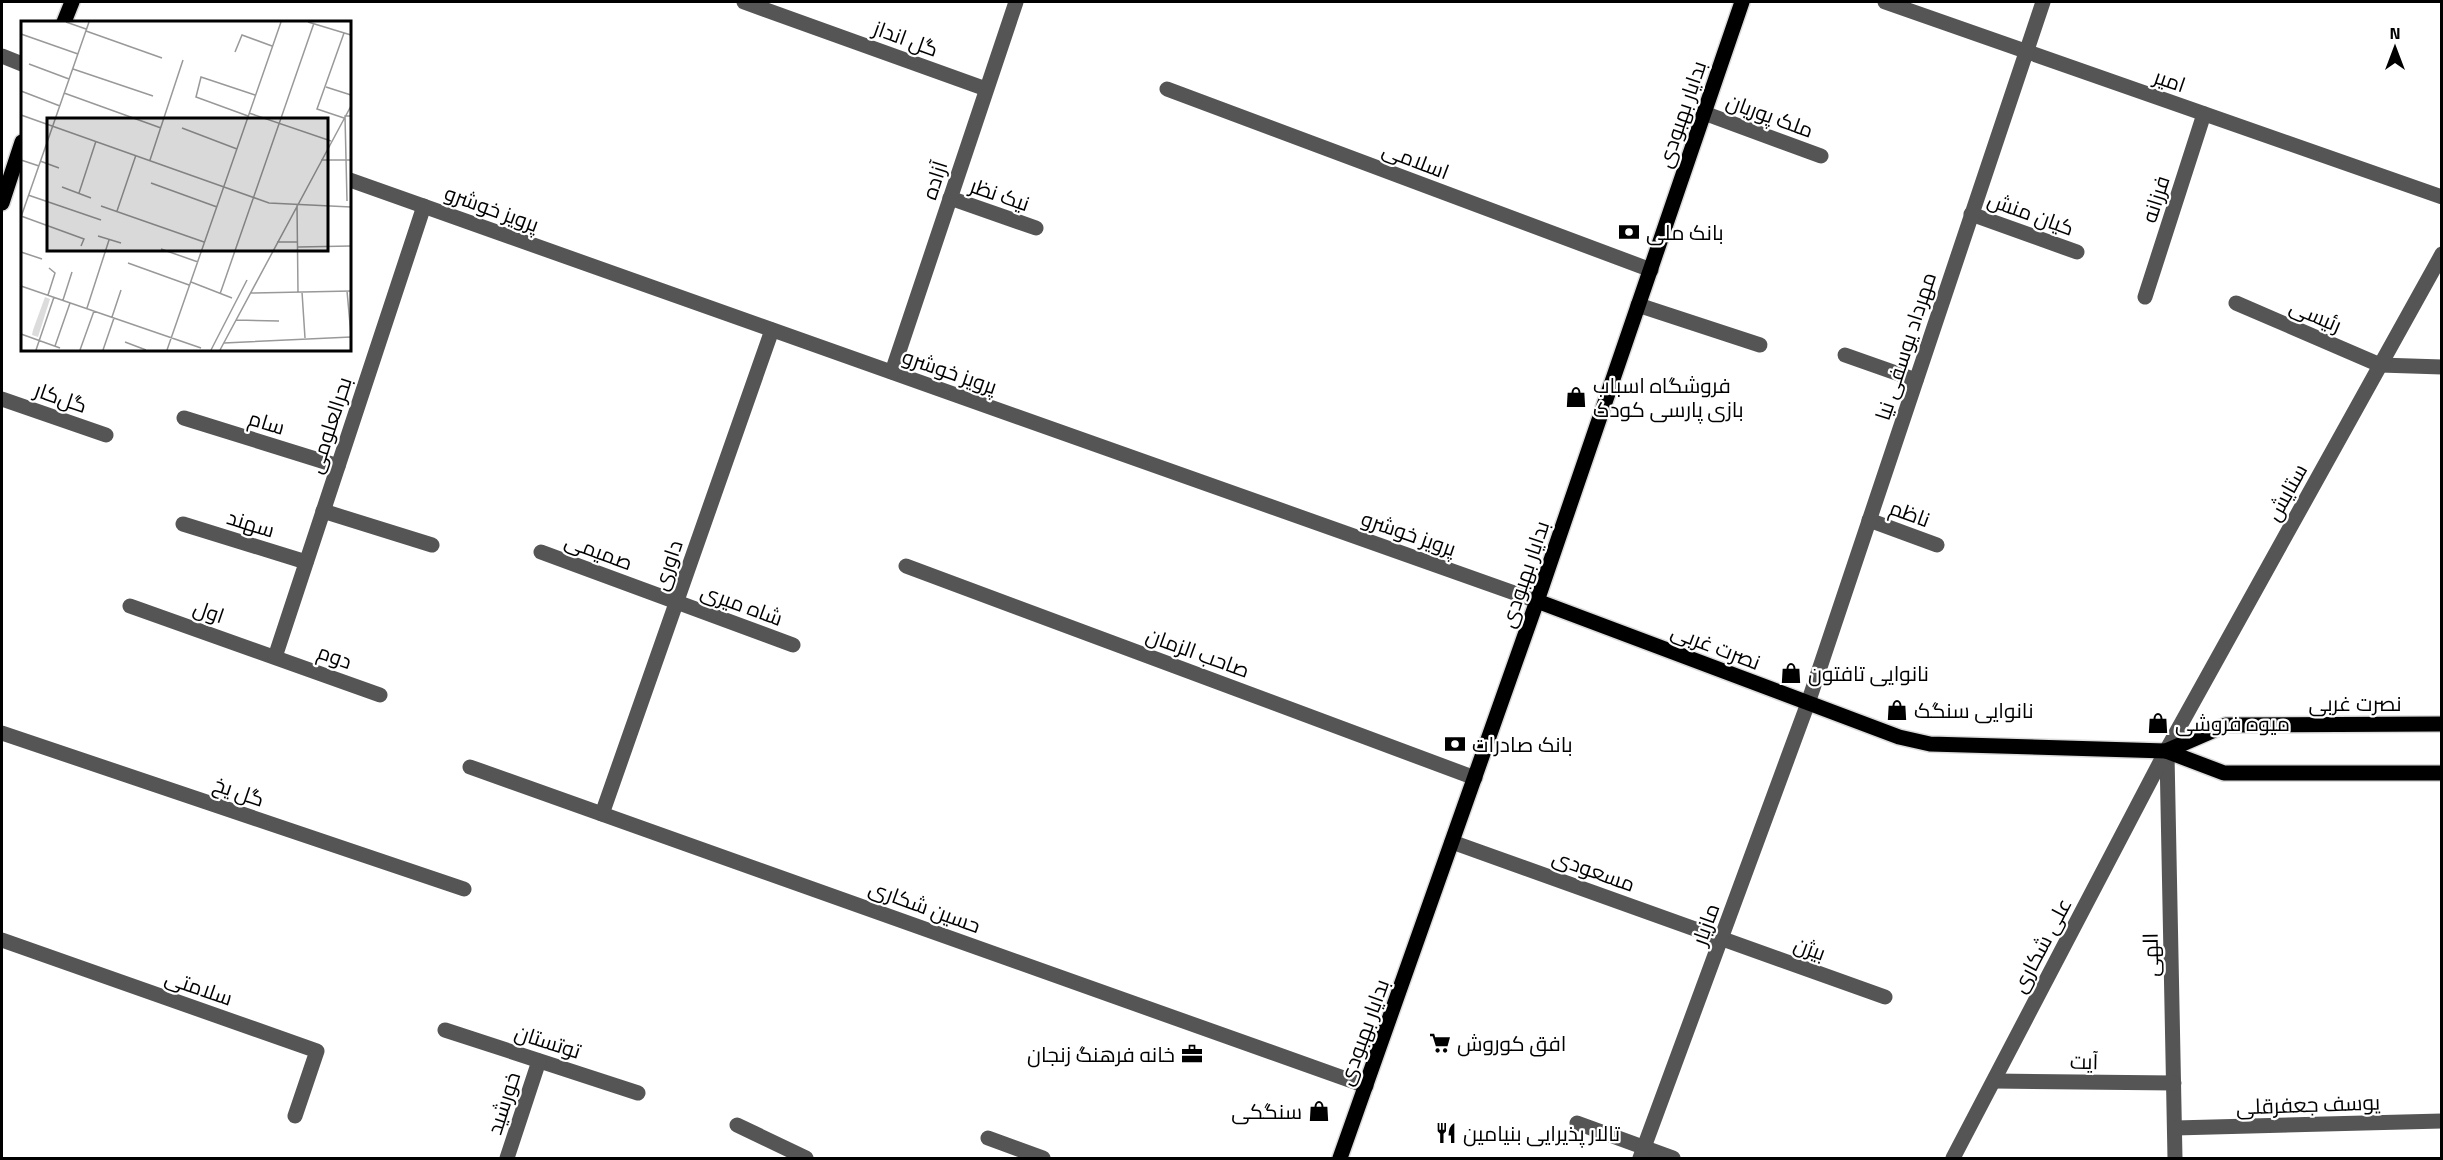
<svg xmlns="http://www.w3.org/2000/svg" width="2443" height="1160" font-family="'Titillium Web',Cairo,sans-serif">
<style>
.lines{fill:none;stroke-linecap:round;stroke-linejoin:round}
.major-casing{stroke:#dbdbdb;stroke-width:18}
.minor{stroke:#555;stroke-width:15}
.major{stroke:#000;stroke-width:15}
.labels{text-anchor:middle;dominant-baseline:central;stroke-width:4.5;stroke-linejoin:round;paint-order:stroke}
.street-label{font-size:21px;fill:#000;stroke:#fff}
.poi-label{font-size:21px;fill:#000;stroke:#fff;text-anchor:start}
.inset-road{fill:none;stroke:#999;stroke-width:1.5}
.view{fill:#000;fill-opacity:0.15;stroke:#000;stroke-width:3}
.inset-edge{fill:none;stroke:#000;stroke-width:3}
</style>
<rect width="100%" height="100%" fill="#fff"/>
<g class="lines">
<defs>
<g id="major">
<path d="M64 22 72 2"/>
<path d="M2 203 22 142"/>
<path d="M1537 601 1899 737 1930 744 2166 751 2224 773H2442"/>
<path d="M2166 751 2226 725 2442 724"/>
<path d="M1340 1158 1537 601 1742 2"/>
</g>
</defs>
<use href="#major" class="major-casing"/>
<g class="minor">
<path d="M744 2 986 89"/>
<path d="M1885 2 2442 197"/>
<path d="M2 56 22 64"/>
<path d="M1167 89 1651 270"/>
<path d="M1704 113 1821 156"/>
<path d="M350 180 1537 601"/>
<path d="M950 198 1036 228"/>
<path d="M1971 214 2077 252"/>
<path d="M2145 297 2204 114"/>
<path d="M2236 303 2380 365 2442 367"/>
<path d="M1638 305 1760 345"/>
<path d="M1845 355 1916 380"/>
<path d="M892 372 1016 2"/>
<path d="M2 399 106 435"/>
<path d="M184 418 338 466"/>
<path d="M323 511 432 545"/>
<path d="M1869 520 1937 545"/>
<path d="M183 524 306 562"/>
<path d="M541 552 793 645"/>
<path d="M906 566 1475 778"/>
<path d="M130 606 380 695"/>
<path d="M275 657 424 206"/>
<path d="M2 733 464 889"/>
<path d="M2167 754 2175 1158"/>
<path d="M470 767 1366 1086"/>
<path d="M602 814 772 330"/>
<path d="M1452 842 1885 997"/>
<path d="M2 940 317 1051 295 1116"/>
<path d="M445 1030 638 1093"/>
<path d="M1994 1081 2174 1083"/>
<path d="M1577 1123 1673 1158"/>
<path d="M737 1125 806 1158"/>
<path d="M2175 1128 2442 1121"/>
<path d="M988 1138 1043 1158"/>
<path d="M507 1158 539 1061"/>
<path d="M1640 1158 1808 703 2043 2"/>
<path d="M1953 1158 2166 751 2442 254"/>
</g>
<use href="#major" class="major"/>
</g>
<defs>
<symbol id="bank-bare" viewBox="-9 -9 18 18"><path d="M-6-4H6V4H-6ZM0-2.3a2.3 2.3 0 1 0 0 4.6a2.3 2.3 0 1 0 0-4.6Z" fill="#000" stroke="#fff" stroke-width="2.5" paint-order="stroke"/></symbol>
<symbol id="shop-bare" viewBox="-9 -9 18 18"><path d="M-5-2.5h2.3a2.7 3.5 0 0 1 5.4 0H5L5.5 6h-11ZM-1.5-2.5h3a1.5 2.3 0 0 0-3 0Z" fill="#000" stroke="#fff" stroke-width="2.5" paint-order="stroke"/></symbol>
<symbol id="supermarket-bare" viewBox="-9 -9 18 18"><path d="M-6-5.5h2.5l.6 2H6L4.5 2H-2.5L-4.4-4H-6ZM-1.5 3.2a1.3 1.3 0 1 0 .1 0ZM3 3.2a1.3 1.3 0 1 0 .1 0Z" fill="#000" stroke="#fff" stroke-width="2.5" paint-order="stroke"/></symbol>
<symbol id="office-bare" viewBox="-9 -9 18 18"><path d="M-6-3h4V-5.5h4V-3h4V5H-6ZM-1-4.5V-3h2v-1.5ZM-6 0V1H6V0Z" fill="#000" stroke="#fff" stroke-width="2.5" paint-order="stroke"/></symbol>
<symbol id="restaurant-bare" viewBox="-9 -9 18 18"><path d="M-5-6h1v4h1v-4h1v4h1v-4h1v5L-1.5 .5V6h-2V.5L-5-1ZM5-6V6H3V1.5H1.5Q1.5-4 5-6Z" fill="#000" stroke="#fff" stroke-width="2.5" paint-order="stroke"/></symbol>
</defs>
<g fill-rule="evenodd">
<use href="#bank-bare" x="1614" y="217" width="30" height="30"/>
<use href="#shop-bare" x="1561" y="382" width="30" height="30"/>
<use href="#shop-bare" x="1776" y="658" width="30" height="30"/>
<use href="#shop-bare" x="1882" y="695" width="30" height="30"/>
<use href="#shop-bare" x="2143" y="708" width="30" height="30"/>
<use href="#bank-bare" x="1440" y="729" width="30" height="30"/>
<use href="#supermarket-bare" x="1425" y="1028" width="30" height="30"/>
<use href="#office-bare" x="1177" y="1039" width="30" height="30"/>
<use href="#shop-bare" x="1304" y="1096" width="30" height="30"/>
<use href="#restaurant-bare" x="1431" y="1118" width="30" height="30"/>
</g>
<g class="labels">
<g class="street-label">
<text transform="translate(906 38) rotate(20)">گل انداز</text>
<text transform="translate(2170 80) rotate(19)">امیر</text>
<text transform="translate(1681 114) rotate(-71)">بدایار بهبودی</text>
<text transform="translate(1770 115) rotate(20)">ملک پوریان</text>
<text transform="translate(1416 160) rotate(21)">اسلامی</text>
<text transform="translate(934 180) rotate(-72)">آزاده</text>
<text transform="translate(1000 194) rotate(19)">نیک نظر</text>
<text transform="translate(2155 199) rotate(-72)">فرزانه</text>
<text transform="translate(492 208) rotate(20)">پرویز خوشرو</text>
<text transform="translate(2031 213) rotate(20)">کیان منش</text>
<text transform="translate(2316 315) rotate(23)">رئیسی</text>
<text transform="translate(1905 346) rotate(-72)">مهرداد یوسفی نیا</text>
<text transform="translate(950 371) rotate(19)">پرویز خوشرو</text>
<text transform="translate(61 397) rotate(19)">گل‌کار</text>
<text transform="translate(267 422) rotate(17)">سام</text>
<text transform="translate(329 425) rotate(-72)">بحرالعلومی</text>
<text transform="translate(2286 492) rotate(-61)">ستایش</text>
<text transform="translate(1910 513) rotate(20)">ناظم</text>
<text transform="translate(251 523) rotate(17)">سهند</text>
<text transform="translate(1409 533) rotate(19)">پرویز خوشرو</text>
<text transform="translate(599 551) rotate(20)">صمیمی</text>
<text transform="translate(667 565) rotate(-71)">داوری</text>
<text transform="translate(1524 574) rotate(-71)">بدایار بهبودی</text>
<text transform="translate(742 604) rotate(20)">شاه میری</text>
<text transform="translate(209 611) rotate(19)">اول</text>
<text transform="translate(1716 646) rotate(21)">نصرت غربی</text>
<text transform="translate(1198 652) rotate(20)">صاحب الزمان</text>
<text transform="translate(335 656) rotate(20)">دوم</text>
<text x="2355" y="703">نصرت غربی</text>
<text transform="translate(239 791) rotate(19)">گل یخ</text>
<text transform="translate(1594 870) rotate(20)">مسعودی</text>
<text transform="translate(925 906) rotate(20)">حسین شکاری</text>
<text transform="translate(1705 924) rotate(-70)">مازیار</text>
<text transform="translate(2041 945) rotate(-62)">علی شکاری</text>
<text transform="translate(1810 948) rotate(20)">بیژن</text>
<text transform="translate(2150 955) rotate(-91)">الهی</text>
<text transform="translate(199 987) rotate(19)">سلامتی</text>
<text transform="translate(1363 1032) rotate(-70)">بدایار بهبودی</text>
<text transform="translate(548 1041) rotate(18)">توتستان</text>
<text transform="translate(2084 1061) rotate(1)">آیت</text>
<text transform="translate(503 1103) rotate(-72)">خورشید</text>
<text transform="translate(2308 1104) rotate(-2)">یوسف جعفرقلی</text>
</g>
<g class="poi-label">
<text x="1646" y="232">بانک ملی</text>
<text x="1593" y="385">فروشگاه اسباب<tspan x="1593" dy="24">بازی پارسی کودک</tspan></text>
<text x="1808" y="673">نانوایی تافتون</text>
<text x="1914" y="710">نانوایی سنگک</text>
<text x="2175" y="723">میوه فروشی</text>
<text x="1472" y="744">بانک صادرات</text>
<text x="1457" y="1043">افق کوروش</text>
<text x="1175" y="1054" text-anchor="end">خانه فرهنگ زنجان</text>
<text x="1302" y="1111" text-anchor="end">سنگکی</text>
<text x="1463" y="1133">تالار پذیرایی بنیامین</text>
</g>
</g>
<g transform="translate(21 21)">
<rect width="330" height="330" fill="#fff"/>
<path d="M24 276 29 278 17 316 11 314 12 309Z" fill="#dcdcdc"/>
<path class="inset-road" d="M45 1 65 8M287 1 330 14M65 10 141 37M323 12 296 88 323 97M0 13 57 33M214 31 221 14 251 25M8 43 48 58M52 48 132 75M305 66 330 74M0 70 39 85M43 72 140 107M228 92 310 120M0 94 203 166M227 95 175 76 180 56 234 74M161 107 216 128M0 139 18 145M129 139 162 39M300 139H330M19 140 38 147M130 162 196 186M41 166 70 177M203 166 248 182 330 186M58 172 75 120M7 174 80 199M326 180 324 95H330M276 184 277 271M80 185 183 221M96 190 115 134M0 195 63 218 60 225M0 196 68 1M77 215 100 222M256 221H276M277 226 330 225M140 228 177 241M0 231 21 238M107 242 168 264M170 261 211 277M0 265 180 327M326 270 330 314M281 271 284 317M229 272 330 270M199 273 293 2M27 274 34 252 28 247M42 279 51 251M66 287 88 219M91 296 100 269M215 299 258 300M0 313 39 327M104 321 125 329M203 322 330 316M34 325 49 282M15 329 33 276M59 329 73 290M82 329 93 297M146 329 260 1M190 329 226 259M199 329 330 85"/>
<path class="view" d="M26 97H307V230H26Z"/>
<rect width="330" height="330" class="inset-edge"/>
</g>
<rect width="2443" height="1160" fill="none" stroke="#000000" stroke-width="6"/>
<g transform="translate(2395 48)" stroke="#ffffff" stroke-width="4.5" paint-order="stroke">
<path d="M0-4.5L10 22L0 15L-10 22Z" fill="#000000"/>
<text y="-9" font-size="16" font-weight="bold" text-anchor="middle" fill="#000000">N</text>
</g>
</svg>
